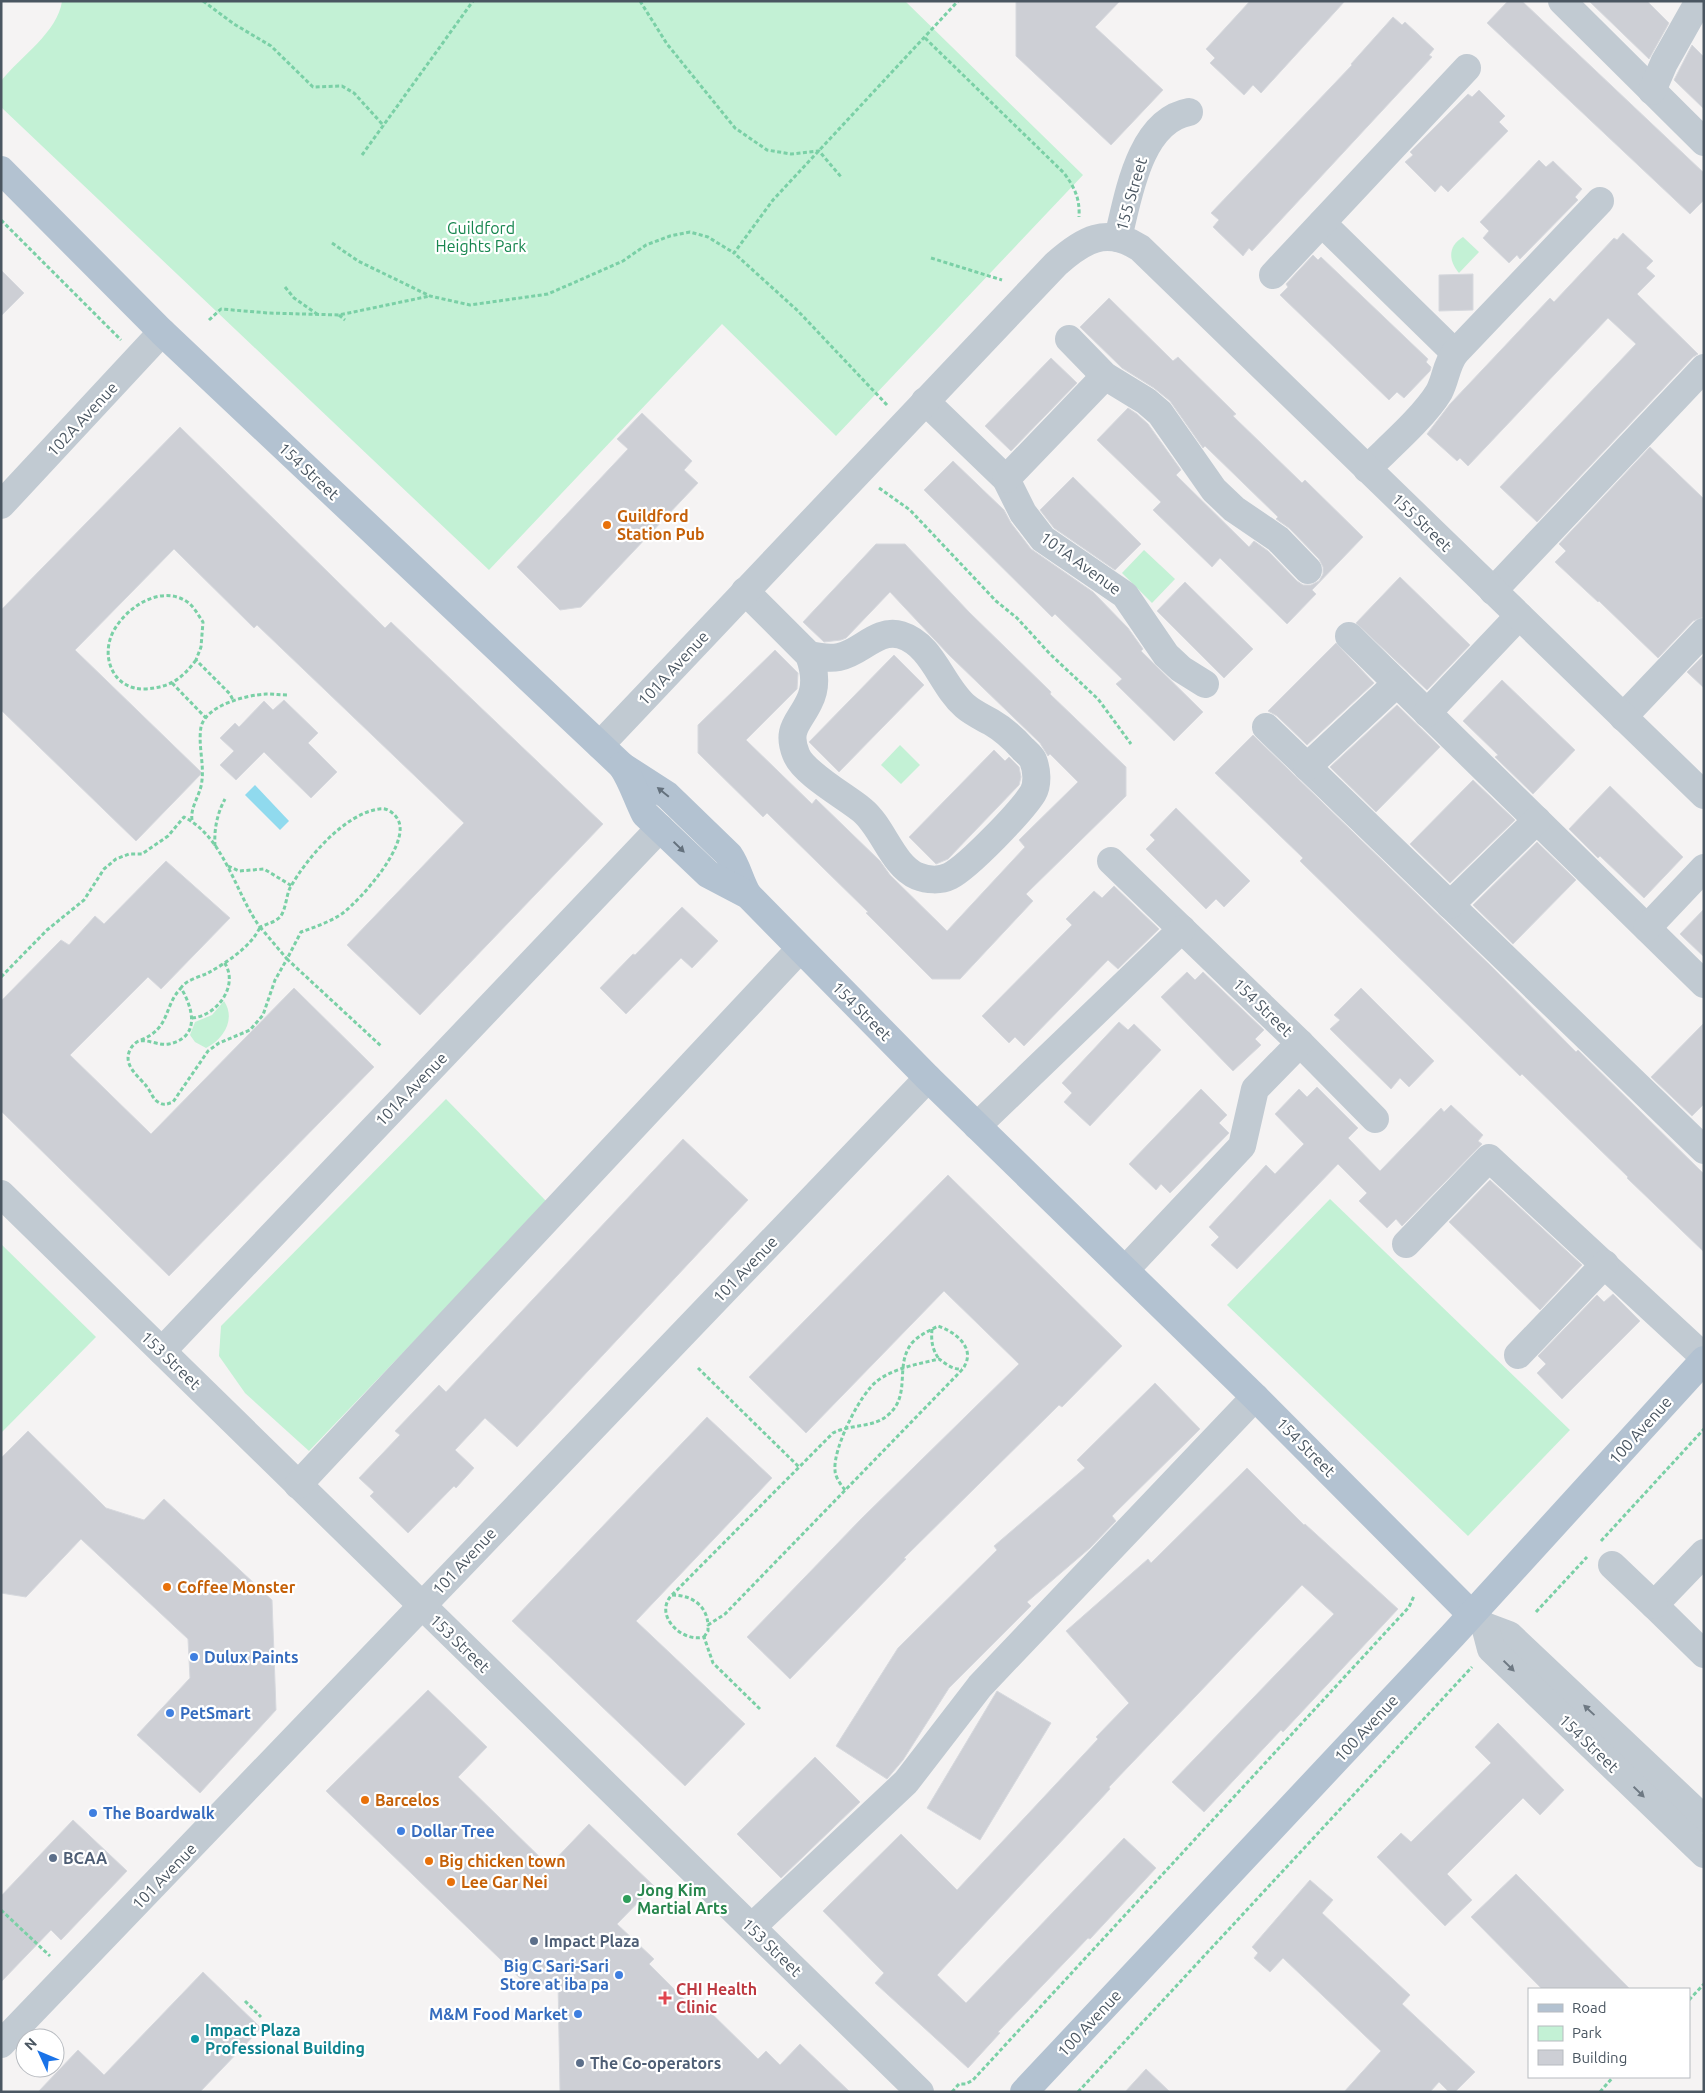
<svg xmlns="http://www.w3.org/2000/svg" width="1705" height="2093" font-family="Ubuntu,sans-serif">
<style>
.green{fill:#c3f1d5}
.water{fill:#90daee}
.building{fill:#cdcfd5;stroke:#d7d9de}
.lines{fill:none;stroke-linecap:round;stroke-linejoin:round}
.path{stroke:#7ad0a6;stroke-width:3;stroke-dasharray:4 2.5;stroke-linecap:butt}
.minor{stroke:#c1cad2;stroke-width:28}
.major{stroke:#b3c2d1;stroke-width:28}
.oneway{fill:#64717d}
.oneway2{fill:#6e7983}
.food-dot{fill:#e8710a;stroke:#fff;stroke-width:2}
.shop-dot{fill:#3f7fe0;stroke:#fff;stroke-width:2}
.service-dot{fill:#5c6f8a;stroke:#fff;stroke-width:2}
.leisure-dot{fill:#2e9e5b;stroke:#fff;stroke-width:2}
.health-dot{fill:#e0444e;stroke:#fff;stroke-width:2}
.culture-dot{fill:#0f9aa8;stroke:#fff;stroke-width:2}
.labels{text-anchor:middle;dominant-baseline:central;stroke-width:4.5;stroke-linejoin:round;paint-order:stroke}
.street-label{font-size:16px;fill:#4a5661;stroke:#fff}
.park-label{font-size:16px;fill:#17864f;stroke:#fff}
.food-label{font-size:16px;font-weight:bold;fill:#c56008;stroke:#fff;text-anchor:start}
.shop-label{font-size:16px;font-weight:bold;fill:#366cbe;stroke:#fff;text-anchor:start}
.service-label{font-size:16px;font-weight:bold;fill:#4e5e75;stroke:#fff;text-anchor:start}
.leisure-label{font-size:16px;font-weight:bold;fill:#27864d;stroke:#fff;text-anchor:start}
.health-label{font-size:16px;font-weight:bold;fill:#be3a42;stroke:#fff;text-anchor:start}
.culture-label{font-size:16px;font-weight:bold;fill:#0d838f;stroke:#fff;text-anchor:start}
</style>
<rect width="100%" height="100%" fill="#f5f3f3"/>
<g class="green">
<path d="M62 1H905L1083 175 836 436 722 324 489 570 2 108 1 81C20 57 58 32 62 1Z"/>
<path d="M1463 237 1479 252 1459 273C1448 260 1448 246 1463 237Z"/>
<path d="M1144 550 1175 579 1152 603 1122 573Z"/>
<path d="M900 745 920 765 901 784 881 765Z"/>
<path d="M224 1001C236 1019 224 1039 206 1048L195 1042 190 1035 195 1022 212 1015Z"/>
<path d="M446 1099 547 1202 309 1451 245 1393 219 1356 221 1326Z"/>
<path d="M1330 1199 1570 1430 1468 1536 1227 1305Z"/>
<path d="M1 1244 96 1337 1 1433Z"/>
</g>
<path class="water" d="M255 785 289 821 280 830 245 795Z"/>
<g class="building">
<path d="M1016 1H1120L1095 27 1163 90 1111 145 1016 56Z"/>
<path d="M1250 1H1345L1261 93 1253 85 1244 95 1210 63 1215 58 1206 49Z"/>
<path d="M1508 1H1522L1704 173V200L1690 214 1487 23Z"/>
<path d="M1589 1H1647L1669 23 1649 59Z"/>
<path d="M1393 17 1402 25 1405 22 1434 49 1429 55 1432 57 1252 251 1249 248 1243 256 1213 227 1219 220 1211 213 1352 65 1351 64Z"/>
<path d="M1692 45 1704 57V109L1674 80Z"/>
<path d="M1479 90 1505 116 1499 122 1508 131 1448 192 1441 185 1435 192 1405 162 1413 155 1410 152 1468 94 1472 97Z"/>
<path d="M1539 160 1546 167 1553 161 1582 189 1575 197 1578 200 1520 259 1517 255 1509 263 1483 238 1489 231 1480 222Z"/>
<path d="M1623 233 1653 261 1646 268 1655 276 1637 294 1698 354 1693 357 1537 522 1500 487 1636 344 1608 318 1468 466 1460 458 1457 461 1427 434 1450 404 1550 298 1554 302 1614 238 1617 240Z"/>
<path d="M1313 255 1318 260 1321 257 1428 359 1426 362 1431 367 1430 371 1404 398 1397 392 1389 400 1280 295 1288 287 1286 284Z"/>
<path d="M1 270 24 293 1 316Z"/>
<path d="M1473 274V310L1439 311V275Z"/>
<path d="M1109 298 1173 361 1178 357 1236 414 1233 416 1302 483 1305 480 1363 537 1312 590 1316 594 1287 624 1220 558 1212 567 1153 510 1161 502 1097 440 1128 408 1137 414 1148 424 1181 470 1176 475 1249 547 1254 541 1268 551 1297 581 1303 585H1311L1319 581 1323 574V567L1319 559 1289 528 1276 519 1278 517 1205 446 1203 448 1170 401 1154 388 1122 368 1080 327Z"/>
<path d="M1051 358 1077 383 1011 451 985 426Z"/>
<path d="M642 413 692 461 684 470 698 483 581 607 560 610 517 567 628 449 617 439Z"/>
<path d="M180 427 385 628 391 622 603 824 420 1015 347 945 464 823 257 625 254 628 174 549 75 650 202 773 136 841 1 710V610Z"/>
<path d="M1650 447 1704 499V617L1693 621 1658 658 1599 601 1598 602 1555 562 1566 551 1559 544Z"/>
<path d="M953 461 1004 510 1011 523 1031 549 1093 592 1128 628 1143 649 1141 651 1203 712 1174 741 1116 684 1122 679 1055 614 1052 617 924 490Z"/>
<path d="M1073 477 1141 544 1115 570 1054 528 1040 510Z"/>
<path d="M876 544H905L969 612 1051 692 1050 694 1126 767V796L1026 894 1033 901 960 979H932L866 913 868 912 767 813 763 817 698 753V725L775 650 798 673 797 689 746 740 812 804 816 799 880 861 890 875 947 931 1025 847 1019 840 1078 782 1050 754 1048 756 1040 743 949 655 890 592 846 638 841 640 824 642 803 622Z"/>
<path d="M1400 577 1470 645 1427 690 1356 623Z"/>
<path d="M1185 582 1253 649 1224 678 1157 611Z"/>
<path d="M1336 643 1374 683 1307 745 1277 716 1268 711Z"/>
<path d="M894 655 924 685 839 772 809 742Z"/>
<path d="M1704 655V688L1687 672Z"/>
<path d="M1502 680 1575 750 1533 794 1495 757 1498 755 1463 721Z"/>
<path d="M284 700 318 733 308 743 337 772 311 798 264 752 236 780 220 765 234 751 220 738 235 723 239 727 264 701 273 710Z"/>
<path d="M1397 705 1440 747 1376 812 1330 767Z"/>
<path d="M1253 735 1491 966 1576 1052 1578 1050 1704 1174V1252L1627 1178 1628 1177 1522 1074 1520 1076 1300 861 1303 858 1215 773Z"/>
<path d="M994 750 1005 761 1009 757 1019 767 1021 777 1019 785 948 859 936 864 909 837Z"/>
<path d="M1473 780 1515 820 1450 883 1410 844Z"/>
<path d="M1610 786 1683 857 1644 898 1600 856 1598 858 1569 829Z"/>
<path d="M1176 808 1250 881 1224 907 1216 899 1206 909 1146 849 1155 840 1150 835Z"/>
<path d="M1537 842 1576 880 1513 944 1473 905Z"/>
<path d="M166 861 230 918 161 989 148 977 70 1055 151 1134 294 988 374 1067 169 1276 1 1111V1001L61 940 69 945 95 916 104 924Z"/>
<path d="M1114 886 1159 929 1118 969 1108 960 1024 1046 1015 1037 1009 1043 982 1016 1072 925 1066 919 1094 891 1102 898Z"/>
<path d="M682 907 718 941 692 968 681 958 626 1014 600 988 633 954 635 955Z"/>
<path d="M1704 909V957L1680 934Z"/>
<path d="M1187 972 1195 980 1203 972 1264 1030 1255 1039 1261 1045 1233 1071 1161 997Z"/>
<path d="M1361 988 1434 1061 1409 1087 1400 1078 1391 1089 1330 1029 1340 1020 1334 1015Z"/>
<path d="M1119 1022 1128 1030 1134 1024 1161 1050 1090 1126 1064 1102 1072 1093 1062 1083Z"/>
<path d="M1704 1023V1104L1692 1116 1651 1077Z"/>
<path d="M1317 1087 1358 1128 1348 1138 1380 1171 1441 1108 1444 1112 1451 1105 1483 1135 1478 1141 1482 1144 1402 1226 1396 1219 1387 1228 1359 1201 1367 1193 1338 1164 1237 1269 1211 1245 1219 1237 1209 1227 1266 1165 1275 1174 1304 1144 1275 1114 1299 1089 1307 1097Z"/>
<path d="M1201 1089 1227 1115 1219 1123 1229 1133 1170 1193 1161 1184 1156 1190 1129 1164Z"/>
<path d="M683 1139 748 1200 517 1447 485 1418 455 1450 474 1468 456 1488 454 1486 408 1533 370 1496 374 1492 359 1478 400 1435 395 1431 439 1385 446 1392Z"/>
<path d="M948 1175 1122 1346 1062 1407 1059 1405 904 1558 906 1559 790 1679 747 1637 862 1518 1019 1364 944 1291 806 1433 749 1377Z"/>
<path d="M1490 1180 1582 1265 1540 1310 1449 1222Z"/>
<path d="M1613 1294 1640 1321 1562 1399 1537 1373 1546 1364 1538 1356 1597 1295 1604 1302Z"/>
<path d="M1155 1383 1200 1429 1112 1516 1116 1521 1090 1548 1027 1602 1031 1606 949 1688 903 1760 887 1779 836 1746 898 1648 997 1550 994 1546 1085 1468 1077 1460Z"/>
<path d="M707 1417 772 1478 636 1621 745 1724 685 1786 512 1621Z"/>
<path d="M28 1431 106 1508 144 1520 164 1499 272 1600 276 1710 200 1793 137 1735 190 1678 188 1639 81 1539 26 1597 1 1593V1458Z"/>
<path d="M1247 1468 1304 1525 1305 1524 1398 1609 1283 1732 1281 1730 1204 1812 1172 1782 1334 1614 1302 1585 1109 1787 1110 1789 937 1975 966 2003 1124 1838 1156 1868 1090 1939 1088 1938 998 2032 1000 2033 968 2068 875 1983 884 1973 823 1911 901 1834 957 1890 1098 1739 1096 1737 1129 1703 1066 1631 1148 1559 1151 1563Z"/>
<path d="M428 1690 487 1747 458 1777 549 1866 589 1824 654 1886 617 1924 654 1959 649 1964 696 2011 702 2004 758 2059 766 2051 780 2065 800 2044 850 2092H560L558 1981 529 1987 326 1791Z"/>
<path d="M997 1691 1051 1723 980 1840 927 1808Z"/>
<path d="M1498 1723 1564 1790 1540 1815 1523 1798 1447 1874 1472 1900 1445 1926 1377 1857 1401 1833 1411 1842 1491 1763 1475 1747Z"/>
<path d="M815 1757 860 1802 781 1878 737 1834Z"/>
<path d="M73 1820 127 1871 61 1940 51 1930 1 1982V1896Z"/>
<path d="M1516 1874 1630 1989H1542L1471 1917Z"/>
<path d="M1310 1880 1333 1900 1322 1913 1410 1995 1402 2004 1475 2072 1455 2092H1449L1439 2082 1430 2092H1344L1381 2051 1283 1958 1270 1972 1254 1958 1258 1953 1252 1947Z"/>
<path d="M203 1972 261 2028 200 2092H38L78 2050 104 2075Z"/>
<path d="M1146 2069 1170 2092H1125Z"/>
</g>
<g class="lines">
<g class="path">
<path d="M203 1 234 24 271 46 313 87 342 86 354 93 384 126"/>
<path d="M640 1 667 44 735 128 767 150 791 154 819 151 842 178"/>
<path d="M925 38 1064 173C1075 188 1080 199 1079 217"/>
<path d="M362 155 473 1"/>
<path d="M1 220 121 340"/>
<path d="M332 243 358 261 430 296 470 305 548 294 623 261 646 245 670 236 690 232 708 237 734 253"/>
<path d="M931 258 1002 280"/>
<path d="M285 287 294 298 317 314"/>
<path d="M339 315 345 320"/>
<path d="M209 320 221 309 268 313 339 315 430 296"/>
<path d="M887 405 798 311 734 253 773 200 958 1"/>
<path d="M879 488 910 510 996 601 1017 618 1050 654 1098 699 1131 744"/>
<path d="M196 660C181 680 170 687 145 689 114 690 100 658 113 632 126 607 160 585 186 601 194 606 198 615 203 622L201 647 196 660 230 694 233 700"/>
<path d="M172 683 206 718"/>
<path d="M192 820C190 806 201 795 202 780 204 763 198 745 201 727 206 705 247 695 266 694 274 694 281 695 289 695"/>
<path d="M215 846C214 829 217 814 225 799"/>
<path d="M228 866 239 871 264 869 292 886"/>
<path d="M260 927 287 959 275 980 263 1015 250 1030 219 1043 208 1051 173 1102C167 1104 164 1106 158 1102 153 1099 151 1092 147 1087 139 1076 121 1065 131 1048 133 1045 136 1042 139 1041 148 1039 159 1046 169 1044 201 1037 193 1008 181 988 186 980 199 977 208 973 226 963 252 946 260 927Z"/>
<path d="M1 977 47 930 84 900 104 869 116 859 129 854H142L168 836 184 817C225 838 235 893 260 927 267 924 275 922 280 917 286 910 286 896 290 888 306 859 344 814 379 809 387 807 396 814 399 822 408 847 361 899 343 913 330 922 315 927 301 932L287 959 381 1046"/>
<path d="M192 1018C217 1016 240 985 224 962"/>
<path d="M141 1040C171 1028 163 1007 181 988"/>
<path d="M932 1329C931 1341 932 1349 939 1359"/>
<path d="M698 1368 799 1467"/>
<path d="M845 1490C841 1485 835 1477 835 1470 833 1448 860 1394 877 1381 894 1368 918 1364 939 1359 946 1364 953 1370 962 1369"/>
<path d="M1601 1541 1704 1429"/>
<path d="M672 1595C691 1595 707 1605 708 1625L725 1614 957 1375C960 1372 964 1368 965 1365 975 1346 953 1331 938 1326 929 1331 919 1335 912 1343 894 1365 912 1395 888 1415 874 1428 850 1424 833 1433L672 1595C653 1614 681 1643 704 1637L713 1663 760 1709"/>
<path d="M1536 1612 1587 1557"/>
<path d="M704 1637 708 1631V1625"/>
<path d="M1 1910 50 1956"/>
<path d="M1689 2000 1704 1984"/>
<path d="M245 2001 261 2017"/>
<path d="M952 2092 959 2084H966L973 2080 1409 1607 1414 1596"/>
<path d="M1078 2092 1472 1667"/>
<path d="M1600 2092 1613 2077"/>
</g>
<g class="minor">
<path d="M1562 1 1704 142"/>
<path d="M1652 91 1664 63 1699 1"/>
<path d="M1322 223 1455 353"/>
<path d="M1118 238C1128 198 1139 121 1189 112"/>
<path d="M1273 275 1467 68"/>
<path d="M1069 339 1105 376 1146 401 1160 413 1214 490 1234 509 1278 539 1308 570"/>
<path d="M925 401 1006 479 1023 513 1043 539 1125 595 1166 655 1181 669 1205 684"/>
<path d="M1367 469C1388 448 1424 417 1439 392 1446 379 1446 365 1455 353L1600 201"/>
<path d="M1006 479 1105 376"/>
<path d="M1 505 162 332"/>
<path d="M745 591 809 655C815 671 817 687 809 702 799 723 786 729 796 754 803 773 845 796 862 810 883 827 892 865 917 876 927 880 940 881 950 876 969 866 1021 812 1033 793 1038 784 1037 770 1033 760 1031 756 1026 752 1023 749 1014 739 1003 729 991 722 982 717 973 713 965 706 941 685 933 645 901 635 877 628 861 653 839 657 829 659 818 657 809 655"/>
<path d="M1493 591 1704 368"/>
<path d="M1349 636 1704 984"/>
<path d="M1427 713 1519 616"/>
<path d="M1623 717 1704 632"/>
<path d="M1266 727 1704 1150"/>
<path d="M600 745 1056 264C1083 240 1106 226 1140 248L1704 795"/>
<path d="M1307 767 1397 683"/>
<path d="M1111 861 1300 1043 1375 1119"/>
<path d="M1450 905 1537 820"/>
<path d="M1647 928 1704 868"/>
<path d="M977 1126 1182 929"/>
<path d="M1 1194 920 2092"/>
<path d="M1406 1244 1489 1158 1704 1357"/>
<path d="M1125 1270 1242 1146 1255 1089 1300 1043"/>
<path d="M162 1351 660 828"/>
<path d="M1518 1355 1605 1264"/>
<path d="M298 1485 800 949"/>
<path d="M1704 1553 1654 1605 1704 1654"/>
<path d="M1612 1565 1654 1605"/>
<path d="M1474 1617 1485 1626 1509 1635 1704 1819"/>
<path d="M1485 1626 1491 1649 1704 1854"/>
<path d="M752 1927 906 1782 980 1686 1255 1397"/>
<path d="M1 2044C312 1724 618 1399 928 1078"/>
</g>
<g class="major">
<path d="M1 170 162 332 391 548 622 766 667 795 729 855C738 868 740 882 748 895"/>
<path d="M622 766C632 781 637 798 645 814L708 874 748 895 928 1078 1255 1397 1471 1614"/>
<path d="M1024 2092 1453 1635 1704 1360"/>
</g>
</g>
<defs><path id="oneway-solid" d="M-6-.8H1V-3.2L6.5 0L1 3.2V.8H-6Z" transform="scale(1.25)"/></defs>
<g class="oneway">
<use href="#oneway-solid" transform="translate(663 792) rotate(-141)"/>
<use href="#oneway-solid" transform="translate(679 847) rotate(44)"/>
</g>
<g class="oneway2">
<use href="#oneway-solid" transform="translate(1509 1666) rotate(44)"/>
<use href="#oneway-solid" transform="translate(1589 1710) rotate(-137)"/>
<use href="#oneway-solid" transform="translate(1639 1792) rotate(44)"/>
</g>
<g class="food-dot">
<circle cx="607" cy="525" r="5"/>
<circle cx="167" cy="1587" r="5"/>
<circle cx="365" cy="1800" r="5"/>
<circle cx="429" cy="1861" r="5"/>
<circle cx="451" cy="1882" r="5"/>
</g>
<g class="shop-dot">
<circle cx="194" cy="1657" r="5"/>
<circle cx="170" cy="1713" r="5"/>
<circle cx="93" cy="1813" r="5"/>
<circle cx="401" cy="1831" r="5"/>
<circle cx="619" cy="1975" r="5"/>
<circle cx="578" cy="2014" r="5"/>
</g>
<g class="service-dot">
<circle cx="53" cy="1858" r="5"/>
<circle cx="534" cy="1941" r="5"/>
<circle cx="580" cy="2063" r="5"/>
</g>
<circle class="leisure-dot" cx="627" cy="1899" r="5"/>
<path class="health-dot" d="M662.5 1990.5h5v5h5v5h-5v5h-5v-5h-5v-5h5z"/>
<circle class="culture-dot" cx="195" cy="2039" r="5"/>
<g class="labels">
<g class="street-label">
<text transform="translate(1131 194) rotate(-74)">155 Street</text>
<text transform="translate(82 419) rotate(-47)">102A Avenue</text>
<text transform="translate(309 471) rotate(43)">154 Street</text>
<text transform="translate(1422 522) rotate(44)">155 Street</text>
<text transform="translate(1081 563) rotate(36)">101A Avenue</text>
<text transform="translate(673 668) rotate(-47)">101A Avenue</text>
<text transform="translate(1263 1007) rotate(44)">154 Street</text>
<text transform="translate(862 1011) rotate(45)">154 Street</text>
<text transform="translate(411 1089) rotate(-46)">101A Avenue</text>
<text transform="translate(745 1269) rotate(-46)">101 Avenue</text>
<text transform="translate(171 1360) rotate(44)">153 Street</text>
<text transform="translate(1640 1430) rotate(-48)">100 Avenue</text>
<text transform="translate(1306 1447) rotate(45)">154 Street</text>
<text transform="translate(464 1561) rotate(-47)">101 Avenue</text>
<text transform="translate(460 1643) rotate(44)">153 Street</text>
<text transform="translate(1366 1728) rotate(-47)">100 Avenue</text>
<text transform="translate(1589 1743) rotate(44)">154 Street</text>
<text transform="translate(164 1876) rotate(-46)">101 Avenue</text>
<text transform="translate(772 1947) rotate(44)">153 Street</text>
<text transform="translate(1089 2023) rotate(-47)">100 Avenue</text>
</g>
<g class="park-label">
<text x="481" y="228">Guildford<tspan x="481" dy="18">Heights Park</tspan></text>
</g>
<g class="food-label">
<text x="617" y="516">Guildford<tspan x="617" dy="18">Station Pub</tspan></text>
<text x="177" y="1587">Coffee Monster</text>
<text x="375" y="1800">Barcelos</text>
<text x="439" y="1861">Big chicken town</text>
<text x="461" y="1882">Lee Gar Nei</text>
</g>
<g class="shop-label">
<text x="204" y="1657">Dulux Paints</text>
<text x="180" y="1713">PetSmart</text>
<text x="103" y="1813">The Boardwalk</text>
<text x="411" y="1831">Dollar Tree</text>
<text x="609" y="1966" text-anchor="end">Big C Sari-Sari<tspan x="609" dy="18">Store at iba pa</tspan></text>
<text x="568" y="2014" text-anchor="end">M&amp;M Food Market</text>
</g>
<g class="service-label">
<text x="63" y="1858">BCAA</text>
<text x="544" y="1941">Impact Plaza</text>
<text x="590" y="2063">The Co-operators</text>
</g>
<g class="leisure-label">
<text x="637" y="1890">Jong Kim<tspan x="637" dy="18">Martial Arts</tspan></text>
</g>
<g class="health-label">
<text x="676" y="1989">CHI Health<tspan x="676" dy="18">Clinic</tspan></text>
</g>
<g class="culture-label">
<text x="205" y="2030">Impact Plaza<tspan x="205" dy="18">Professional Building</tspan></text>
</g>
</g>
<rect width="1705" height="2093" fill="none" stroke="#4a5661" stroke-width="5"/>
<rect x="1528" y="1988" width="162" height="90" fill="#ffffff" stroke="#b7bbc0"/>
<rect x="1538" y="2004" width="25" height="8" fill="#b3c2d1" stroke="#b7bbc0"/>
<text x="1572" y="2013" font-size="15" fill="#4a5661">Road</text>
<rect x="1538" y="2026" width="25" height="15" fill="#c3f1d5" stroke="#b7bbc0"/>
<text x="1572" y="2038" font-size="15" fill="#4a5661">Park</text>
<rect x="1538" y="2050" width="25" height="15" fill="#cdcfd5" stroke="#b7bbc0"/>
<text x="1572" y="2063" font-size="15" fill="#4a5661">Building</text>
<g transform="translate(40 2053) rotate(314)"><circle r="24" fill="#ffffff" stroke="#b7bbc0"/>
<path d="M0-4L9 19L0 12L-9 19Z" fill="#1a73e8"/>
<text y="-8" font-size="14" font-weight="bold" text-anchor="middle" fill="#4a5661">N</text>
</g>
</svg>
